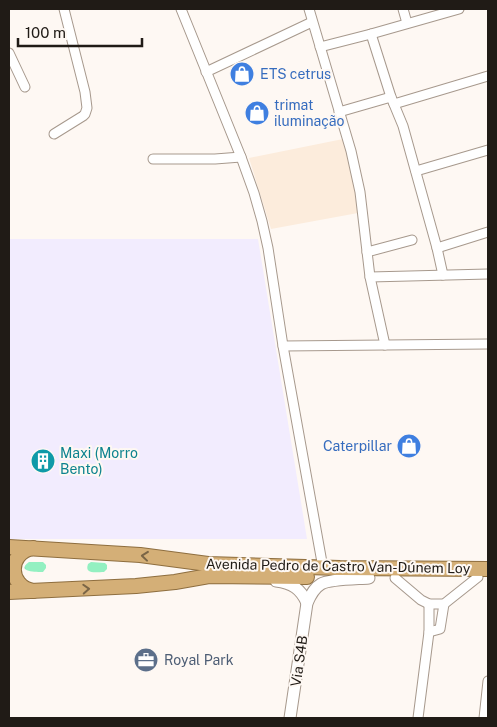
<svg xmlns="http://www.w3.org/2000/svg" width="497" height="727" font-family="'Public Sans',sans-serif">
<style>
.commercial{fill:#f2ecfe}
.built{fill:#fcecdc}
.grass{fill:url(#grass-tufts)}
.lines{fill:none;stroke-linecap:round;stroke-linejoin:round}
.minor-casing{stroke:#a7998d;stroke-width:11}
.tertiary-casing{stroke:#a7998d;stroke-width:13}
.trunk-casing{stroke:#8e6e3f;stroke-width:16}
.minor{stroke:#fff;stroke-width:9}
.tertiary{stroke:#fff;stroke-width:11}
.trunk{stroke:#d4af77;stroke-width:14}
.oneway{stroke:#7a6546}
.labels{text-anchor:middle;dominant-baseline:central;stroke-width:4;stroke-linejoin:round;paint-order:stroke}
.shop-label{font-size:14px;fill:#366cbe;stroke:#fef8f3;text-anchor:start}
.culture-label{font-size:14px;fill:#0d838f;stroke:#fef8f3;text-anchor:start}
.street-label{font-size:14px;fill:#201b16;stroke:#fef8f3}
.service-label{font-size:14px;fill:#4e5e75;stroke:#fef8f3;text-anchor:start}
</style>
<defs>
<pattern id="grass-tufts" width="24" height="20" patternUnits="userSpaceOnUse" patternTransform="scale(1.25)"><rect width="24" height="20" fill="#93f0c1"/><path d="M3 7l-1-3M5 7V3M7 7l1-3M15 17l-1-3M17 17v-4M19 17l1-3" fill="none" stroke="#7ecda5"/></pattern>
</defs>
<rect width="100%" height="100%" fill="#fef8f3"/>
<path class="commercial" d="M9 239H258L307 539H9Z"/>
<path class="built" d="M343 139 349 157 356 194 358 213 271 229 249 158Z"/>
<g class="grass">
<path d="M29 562H43L46 565V568L43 572C37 572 15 572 29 562Z"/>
<path d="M91 562 105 563 107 565V569L104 572C97 572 84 575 88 564Z"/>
</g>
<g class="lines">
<defs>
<g id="minor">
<path d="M181 9 241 157 254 193 262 221 268 248 283 346 323 568"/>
<path d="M309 9 351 151 360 192 370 277 385 345"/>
<path d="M403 9 407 23"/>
<path d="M371 34 391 97 403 126 437 248 443 275"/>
<path d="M320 47 371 34 459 9"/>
<path d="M9 53 25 87"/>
<path d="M206 72 312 22"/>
<path d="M394 104 488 76"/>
<path d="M339 112 391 97"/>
<path d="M54 134 83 116 85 114 87 108 85 92 64 9"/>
<path d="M153 159H215L241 157"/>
<path d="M416 171 488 150"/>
<path d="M437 248 488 232"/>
<path d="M367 252 412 240"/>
<path d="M370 277 488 274"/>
<path d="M283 346 488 344"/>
<path d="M395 578 421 600 429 604H444L478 577"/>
<path d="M429 632 440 629 444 604"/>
<path d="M418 718 429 632V604"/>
<path d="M484 718 488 681"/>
</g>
<g id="tertiary">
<path d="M276 581C292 583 301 589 307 603"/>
<path d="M290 718 307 603C310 596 314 588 321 584 330 579 357 579 369 578"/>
</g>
<g id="trunk">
<path d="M9 547 140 555 208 564 340 568 488 569"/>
<path d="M33 548C7 553 8 586 33 591"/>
<path d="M9 592 136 586 175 582 209 576 307 577"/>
</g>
</defs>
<use href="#minor" class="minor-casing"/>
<use href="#tertiary" class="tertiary-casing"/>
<use href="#trunk" class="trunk-casing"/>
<use href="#minor" class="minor"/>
<use href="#tertiary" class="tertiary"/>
<use href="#trunk" class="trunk"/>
</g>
<defs><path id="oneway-chevron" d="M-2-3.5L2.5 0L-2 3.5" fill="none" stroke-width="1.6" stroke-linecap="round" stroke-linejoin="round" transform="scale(1.25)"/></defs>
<g class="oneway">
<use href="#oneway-chevron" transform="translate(145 556) rotate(-174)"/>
<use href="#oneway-chevron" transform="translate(86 589) rotate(-3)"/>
</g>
<defs>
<symbol id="shop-disc" viewBox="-11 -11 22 22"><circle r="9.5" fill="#3f7fe0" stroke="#fef8f3"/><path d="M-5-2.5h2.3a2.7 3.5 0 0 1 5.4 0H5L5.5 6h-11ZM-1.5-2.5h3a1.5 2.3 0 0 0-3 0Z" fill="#fff"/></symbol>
<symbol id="building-disc" viewBox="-11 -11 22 22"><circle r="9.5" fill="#0f9aa8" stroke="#fef8f3"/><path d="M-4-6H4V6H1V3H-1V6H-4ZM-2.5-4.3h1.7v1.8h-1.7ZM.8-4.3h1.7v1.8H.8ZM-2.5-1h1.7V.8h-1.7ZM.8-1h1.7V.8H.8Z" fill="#fff"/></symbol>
<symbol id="office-disc" viewBox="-11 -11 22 22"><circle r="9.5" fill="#5c6f8a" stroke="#fef8f3"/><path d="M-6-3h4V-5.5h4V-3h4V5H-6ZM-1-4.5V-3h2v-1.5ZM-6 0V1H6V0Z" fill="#fff"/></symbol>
</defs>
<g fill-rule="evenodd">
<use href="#shop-disc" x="228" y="60" width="28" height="28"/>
<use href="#shop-disc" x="243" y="99" width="28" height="28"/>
<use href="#shop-disc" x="395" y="432" width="28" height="28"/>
<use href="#building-disc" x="29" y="447" width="28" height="28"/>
<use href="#office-disc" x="132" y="646" width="28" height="28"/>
</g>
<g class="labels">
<g class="shop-label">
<text x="260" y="74">ETS cetrus</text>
<text x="274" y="105">trimat<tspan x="274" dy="16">iluminação</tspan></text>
<text x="392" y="446" text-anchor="end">Caterpillar</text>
</g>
<g class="culture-label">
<text x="60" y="453">Maxi (Morro<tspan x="60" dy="16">Bento)</tspan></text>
</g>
<g class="street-label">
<text transform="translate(338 566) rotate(1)">Avenida Pedro de Castro Van-Dúnem Loy</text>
<text transform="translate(299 661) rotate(-82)">Via S4B</text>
</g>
<g class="service-label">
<text x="164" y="660">Royal Park</text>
</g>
</g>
<rect width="497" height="727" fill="none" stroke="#201b16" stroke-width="20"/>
<path d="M18 38v8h124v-8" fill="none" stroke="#201b16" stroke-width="2.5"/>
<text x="25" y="38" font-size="15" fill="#201b16" stroke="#fef8f3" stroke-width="4" paint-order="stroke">100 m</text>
</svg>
